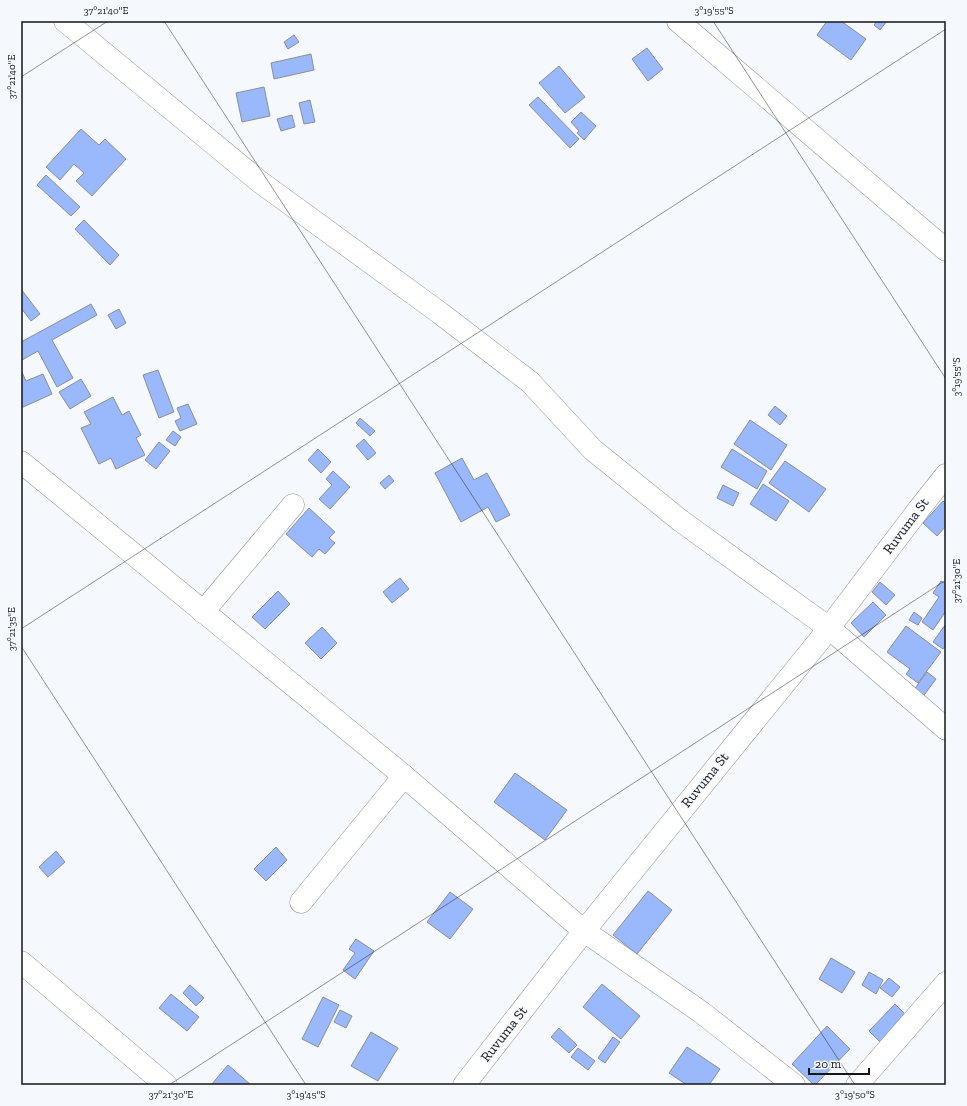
<svg xmlns="http://www.w3.org/2000/svg" width="967" height="1106" font-family="'Zilla Slab',serif">
<style>
.building{fill:#99b9fc;stroke:#8c8e93}
.lines{fill:none;stroke-linecap:round;stroke-linejoin:round}
.minor-casing{stroke:#929499;stroke-width:23}
.minor{stroke:#fff;stroke-width:22}
.ticks{fill:none;stroke:#141516;stroke-width:1;stroke-opacity:0.45}
.labels{text-anchor:middle;dominant-baseline:central;stroke-width:3;stroke-linejoin:round;paint-order:stroke}
.street-label{font-size:14px;fill:#141516;stroke:#f5f8fc}
.neatline{fill:none;stroke:#141516;stroke-width:1.5}
.ticks-label{font-size:10px;text-anchor:middle;fill:#141516}
</style>
<rect width="100%" height="100%" fill="#f5f8fc"/>
<g class="building">
<path d="M827 21H841L866 39 851 60 817 35Z"/>
<path d="M877 21H887L880 30 874 25Z"/>
<path d="M294 35 299 42 288 49 284 42Z"/>
<path d="M647 48 663 69 648 81 632 59Z"/>
<path d="M311 54 314 70 274 79 271 63Z"/>
<path d="M559 66 585 97 565 113 539 83Z"/>
<path d="M264 87 270 116 242 122 236 93Z"/>
<path d="M538 97 579 139 570 148 529 105Z"/>
<path d="M310 100 315 122 304 124 299 103Z"/>
<path d="M581 112 596 126 584 140 577 133 579 131 571 122Z"/>
<path d="M292 115 295 127 281 131 277 119Z"/>
<path d="M81 129 99 145 105 139 126 159 92 196 76 181 84 173 74 164 60 180 46 167Z"/>
<path d="M46 175 80 207 71 216 37 185Z"/>
<path d="M84 220 119 255 110 265 75 229Z"/>
<path d="M21 289 40 314 31 321 21 308Z"/>
<path d="M91 304 97 315 52 340 73 378 57 387 38 351 22 360 21 358V342Z"/>
<path d="M119 309 126 323 116 329 108 315Z"/>
<path d="M21 370 26 381 43 374 52 394 21 408Z"/>
<path d="M158 370 174 412 159 418 143 375Z"/>
<path d="M81 379 91 396 70 409 59 392Z"/>
<path d="M113 397 122 415 129 411 141 435 136 438 145 455 116 469 111 458 99 464 81 428 91 424 84 412Z"/>
<path d="M188 404 197 424 180 431 175 421 181 418 177 408Z"/>
<path d="M775 406 787 416 780 425 768 415Z"/>
<path d="M360 418 375 431 370 436 356 423Z"/>
<path d="M750 420 787 445 771 470 734 444Z"/>
<path d="M173 431 181 437 175 446 166 440Z"/>
<path d="M364 439 376 453 368 460 356 446Z"/>
<path d="M159 442 170 451 156 469 145 460Z"/>
<path d="M318 449 331 462 321 473 308 460Z"/>
<path d="M732 449 767 471 757 489 721 467Z"/>
<path d="M462 458 474 480 487 473 510 515 496 522 488 507 461 522 435 473Z"/>
<path d="M785 461 826 489 809 512 769 483Z"/>
<path d="M333 471 350 487 330 509 319 499 332 485 326 479Z"/>
<path d="M389 475 394 481 385 489 380 483Z"/>
<path d="M763 484 789 501 776 521 750 504Z"/>
<path d="M723 485 739 493 733 506 717 498Z"/>
<path d="M943 501 946 504V526L937 536 923 523Z"/>
<path d="M309 508 335 532 329 538 335 543 325 554 319 549 312 557 286 534Z"/>
<path d="M400 578 409 589 392 603 383 592Z"/>
<path d="M941 581 946 584V611L933 630 922 622 939 597 933 593Z"/>
<path d="M880 582 895 595 886 605 872 592Z"/>
<path d="M278 591 290 604 265 629 252 617Z"/>
<path d="M873 602 886 615 864 637 851 623Z"/>
<path d="M914 612 922 618 918 625 909 620Z"/>
<path d="M945 625 946 645 943 649 933 642Z"/>
<path d="M906 626 941 652 918 683 906 674 910 669 887 652Z"/>
<path d="M322 627 337 643 321 659 305 643Z"/>
<path d="M927 672 936 679 922 698 913 691Z"/>
<path d="M515 773 567 810 545 840 494 802Z"/>
<path d="M276 847 287 860 266 881 254 869Z"/>
<path d="M56 851 65 862 48 877 39 867Z"/>
<path d="M648 891 672 910 637 954 613 935Z"/>
<path d="M450 892 473 909 450 939 427 922Z"/>
<path d="M356 939 374 951 355 979 343 970 355 953 349 949Z"/>
<path d="M831 958 855 972 842 993 819 979Z"/>
<path d="M869 972 883 980 876 994 862 985Z"/>
<path d="M889 978 900 987 892 997 880 988Z"/>
<path d="M602 984 640 1016 621 1039 583 1007Z"/>
<path d="M190 985 204 998 196 1006 183 993Z"/>
<path d="M171 994 199 1017 187 1031 159 1008Z"/>
<path d="M323 997 339 1005 318 1047 302 1039Z"/>
<path d="M895 1004 907 1016 881 1043 869 1031Z"/>
<path d="M340 1010 352 1016 346 1028 334 1022Z"/>
<path d="M827 1026 850 1049 815 1085H814L792 1064Z"/>
<path d="M559 1028 577 1045 569 1053 551 1037Z"/>
<path d="M371 1032 398 1048 378 1081 351 1066Z"/>
<path d="M613 1037 620 1042 605 1063 598 1058Z"/>
<path d="M687 1047 720 1069 709 1085H687L669 1073Z"/>
<path d="M578 1048 595 1061 588 1070 571 1057Z"/>
<path d="M228 1065 251 1085H211Z"/>
</g>
<g class="lines">
<defs>
<g id="minor">
<path d="M65 21 260 182 440 313 530 382 593 450 681 521 829 628 946 729"/>
<path d="M678 21 946 250"/>
<path d="M21 462 404 776 584 931 701 1012 794 1085"/>
<path d="M203 612 293 505"/>
<path d="M301 902 404 776"/>
<path d="M21 962 166 1085"/>
<path d="M464 1085 584 931 819 641 919 509 946 475"/>
<path d="M857 1085 946 983"/>
</g>
</defs>
<use href="#minor" class="minor-casing"/>
<use href="#minor" class="minor"/>
</g>
<path class="ticks" d="M164 21 855 1085M713 21 946 379M21 77 108 21M21 629 946 29M21 646 306 1085M169 1085 946 580"/>
<g class="labels">
<g class="street-label">
<text transform="translate(906 526) rotate(-53)">Ruvuma St</text>
<text transform="translate(705 780) rotate(-51)">Ruvuma St</text>
<text transform="translate(504 1034) rotate(-52)">Ruvuma St</text>
</g>
</g>
<rect width="967" height="1106" fill="none" stroke="#f5f8fc" stroke-width="44"/>
<path d="M809 1068v6h60v-6" fill="none" stroke="#141516" stroke-width="2"/>
<text x="815" y="1068" font-size="12" fill="#141516" stroke="#f5f8fc" stroke-width="3" paint-order="stroke">20 m</text>
<rect x="22" y="22" width="923" height="1062" class="neatline"/>
<g class="ticks-label">
<text x="106" y="14">37°21'40"E</text>
<text x="714" y="14">3°19'55"S</text>
<text transform="translate(11 77) rotate(-90)" y="4">37°21'40"E</text>
<text transform="translate(956 377) rotate(-90)" y="4">3°19'55"S</text>
<text transform="translate(956 581) rotate(-90)" y="4">37°21'30"E</text>
<text transform="translate(11 629) rotate(-90)" y="4">37°21'35"E</text>
<text x="171" y="1098">37°21'30"E</text>
<text x="306" y="1098">3°19'45"S</text>
<text x="855" y="1098">3°19'50"S</text>
</g>
</svg>
